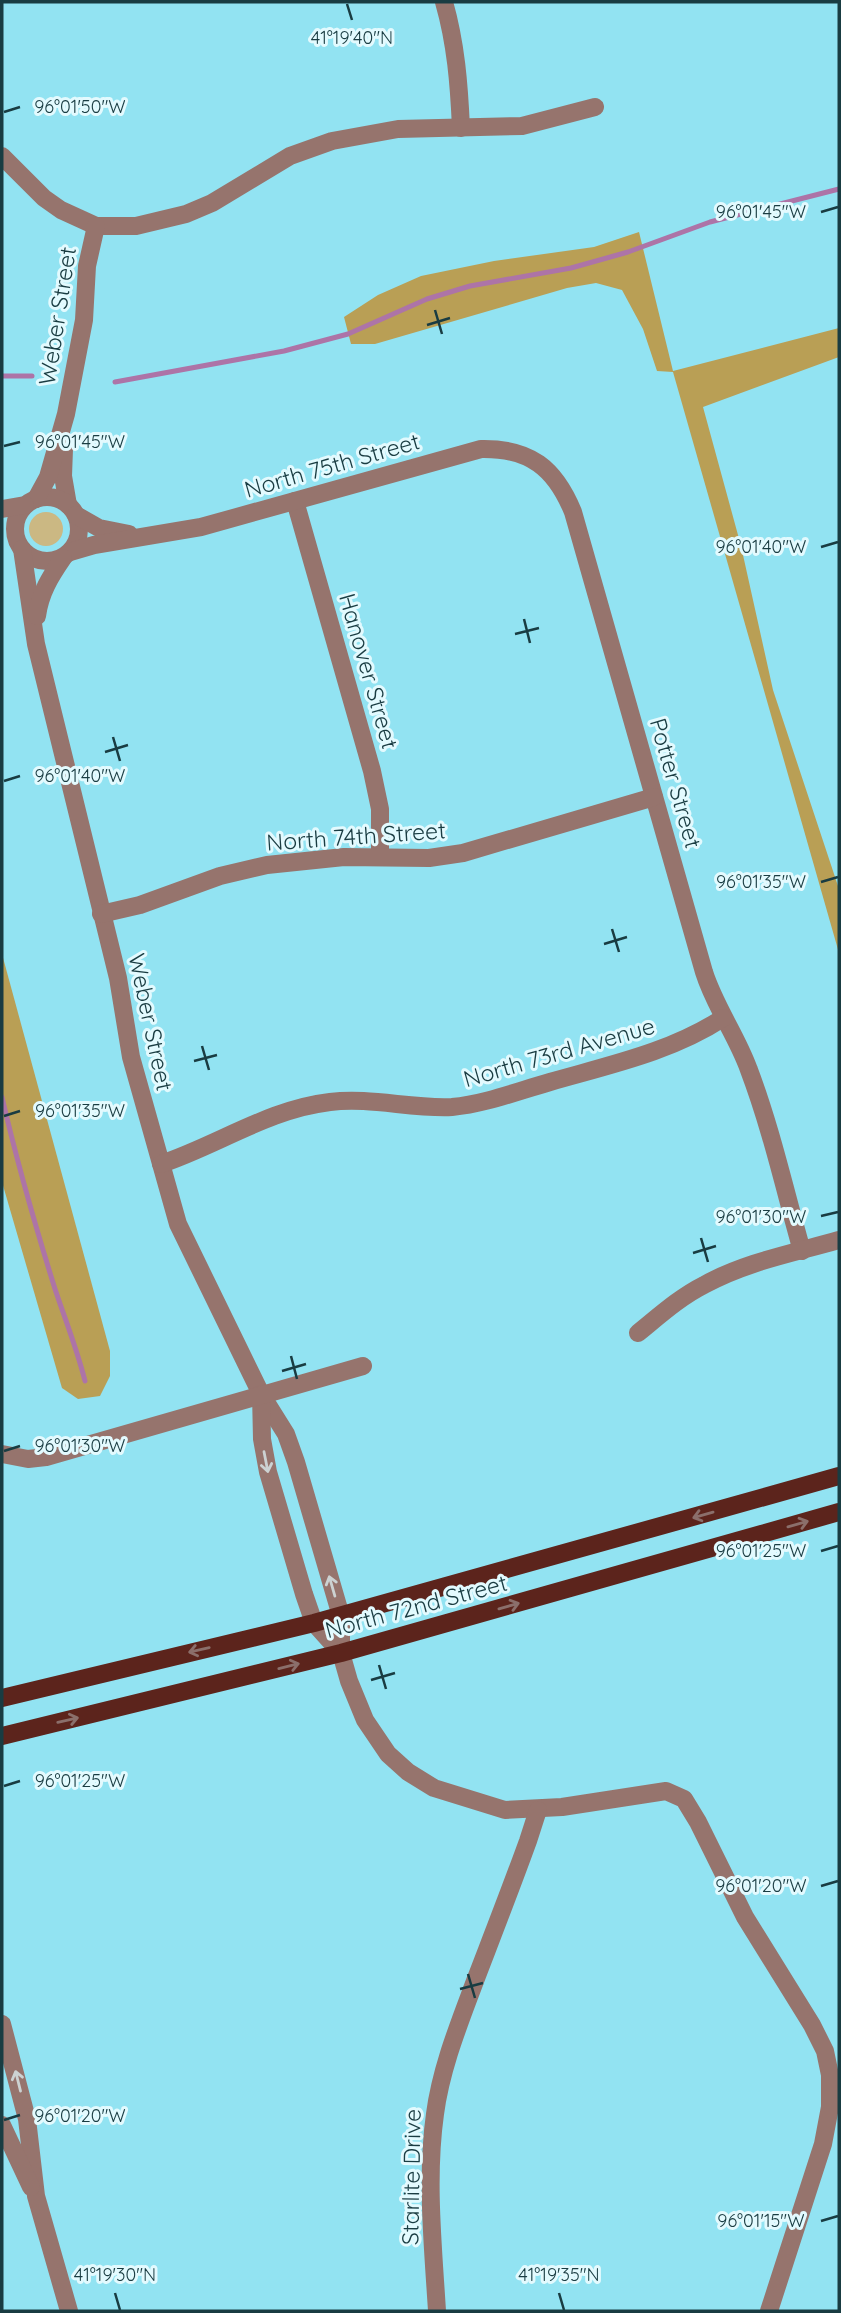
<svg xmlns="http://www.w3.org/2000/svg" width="841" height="2313" font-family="Quicksand,sans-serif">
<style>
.green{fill:#cbb883}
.forest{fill:#b99f55}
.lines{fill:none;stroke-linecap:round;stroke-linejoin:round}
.stream{stroke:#ad74a7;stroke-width:5}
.minor{stroke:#96746d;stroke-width:18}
.major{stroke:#5c241c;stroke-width:18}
.oneway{stroke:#ccd2d2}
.oneway2{stroke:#8b6f6b}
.ticks{fill:none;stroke:#193c42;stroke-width:2.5}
.labels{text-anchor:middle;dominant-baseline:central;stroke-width:6;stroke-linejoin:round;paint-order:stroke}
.street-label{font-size:23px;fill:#193c42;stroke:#e3fafe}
.ticks-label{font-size:18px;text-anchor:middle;fill:#193c42;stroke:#e3fafe;stroke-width:6;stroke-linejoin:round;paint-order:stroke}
</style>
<rect width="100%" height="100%" fill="#92e3f2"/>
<circle class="green" cx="46" cy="529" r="17"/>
<g class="forest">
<path d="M639 232 673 371 839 328V357L703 407 741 546 773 690 839 889V953L673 372 657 371 643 329 622 290 596 283 567 288 375 344H351L344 317 378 295 421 276 494 261 594 247Z"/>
<path d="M2 954 110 1351V1376L100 1396 78 1399 62 1388 2 1182Z"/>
</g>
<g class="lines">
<g class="stream">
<path d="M2 376H32"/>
<path d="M115 382 284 351 348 334 427 299 470 286 571 268 628 252 710 222 839 189"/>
<path d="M2 1097C17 1162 35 1225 55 1289 65 1319 77 1349 85 1381"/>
</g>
<g class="minor">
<path d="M444 2C456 44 459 84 461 128"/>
<path d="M2 156 44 198 61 210 96 226H136L186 214 212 203 290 156 332 141 398 129 522 126 595 107"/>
<path d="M64 449 63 476 68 505"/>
<circle cx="47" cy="529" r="32"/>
<path d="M36 499 48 477 66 414 84 320 87 266 96 226"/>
<path d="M295 501 372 771 380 809V856"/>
<path d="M2 509 25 505"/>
<path d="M76 515 99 528 129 534"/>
<path d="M22 549 36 644 118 978 131 1057 178 1224 261 1394 286 1434 296 1462 341 1616V1653L349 1681 365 1720 388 1754 408 1772 434 1788 505 1810 562 1807 666 1791 684 1799 698 1822 745 1917 812 2025 825 2051 830 2075V2107L823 2144 769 2311"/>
<path d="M70 552 94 545 201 527 481 449C530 448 555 468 573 512L704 972C715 1007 737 1036 749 1070 771 1128 785 1191 802 1251"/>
<path d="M37 616C40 593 50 577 63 558"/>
<path d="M101 914 140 905 220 876 267 865 344 857 429 858 463 853 654 797"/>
<path d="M161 1164C218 1145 269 1109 330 1102 371 1097 411 1109 452 1107 485 1104 518 1091 550 1082 609 1065 671 1052 723 1018"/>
<path d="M638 1333C659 1316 680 1297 704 1285 745 1262 794 1253 839 1240"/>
<path d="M261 1394 262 1439 268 1472 304 1594 314 1623 341 1653"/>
<path d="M2 1454 28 1459 46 1457 363 1366"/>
<path d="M2 2024 27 2119 36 2196 69 2311"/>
<path d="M2 2125 31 2187"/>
<path d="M437 2311C433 2246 426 2178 435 2114 441 2068 459 2024 475 1981 493 1934 511 1888 528 1841L538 1810"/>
</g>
<g class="major">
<path d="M2 1698 314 1623 839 1476"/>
<path d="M2 1736 341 1653 839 1512"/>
</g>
</g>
<defs><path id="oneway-shaft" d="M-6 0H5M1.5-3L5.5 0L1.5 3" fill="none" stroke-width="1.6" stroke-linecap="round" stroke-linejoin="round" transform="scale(1.75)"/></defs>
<g class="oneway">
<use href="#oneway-shaft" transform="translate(266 1462) rotate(79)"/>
<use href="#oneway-shaft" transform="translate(332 1586) rotate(-106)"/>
<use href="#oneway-shaft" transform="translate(18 2081) rotate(-104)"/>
</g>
<g class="oneway2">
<use href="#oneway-shaft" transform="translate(703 1515) rotate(164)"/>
<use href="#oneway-shaft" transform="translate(798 1524) rotate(-16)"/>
<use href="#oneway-shaft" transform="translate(509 1606) rotate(-16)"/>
<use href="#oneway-shaft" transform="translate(199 1650) rotate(167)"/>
<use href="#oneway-shaft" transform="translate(289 1666) rotate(-14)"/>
<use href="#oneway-shaft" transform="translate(68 1720) rotate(-13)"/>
</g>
<path class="ticks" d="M347 4 352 20M4 112 20 107M821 212 838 207M435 310 442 334M427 325 450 318M4 446 20 442M821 547 838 542M524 619 530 643M515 634 539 628M113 737 120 761M105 752 128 745M4 781 20 776M821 882 838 877M612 929 619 952M604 944 627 937M202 1046 209 1070M194 1061 217 1055M4 1116 20 1111M821 1216 838 1212M701 1238 708 1262M693 1253 716 1246M291 1356 297 1379M282 1371 306 1364M4 1451 20 1446M821 1551 838 1546M379 1665 386 1689M371 1680 395 1673M4 1786 20 1781M821 1886 838 1881M468 1974 475 1998M460 1989 483 1983M4 2120 20 2115M821 2221 838 2216M115 2293 120 2310M559 2293 564 2310"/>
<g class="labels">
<g class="street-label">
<text transform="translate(57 316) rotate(-81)">Weber Street</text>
<text transform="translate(332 465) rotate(-16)">North 75th Street</text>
<text transform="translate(369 671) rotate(74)">Hanover Street</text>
<text transform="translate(676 783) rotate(74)">Potter Street</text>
<text transform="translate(356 836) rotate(-4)">North 74th Street</text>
<text transform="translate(151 1022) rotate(78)">Weber Street</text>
<text transform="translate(559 1052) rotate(-16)">North 73rd Avenue</text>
<text transform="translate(416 1606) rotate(-15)">North 72nd Street</text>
<text transform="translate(411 2177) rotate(-89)">Starlite Drive</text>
</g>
</g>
<g class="ticks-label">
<text x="352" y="44">41°19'40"N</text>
<text x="80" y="113">96°01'50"W</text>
<text x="761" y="218">96°01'45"W</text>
<text x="80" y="448">96°01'45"W</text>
<text x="761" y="553">96°01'40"W</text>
<text x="80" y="782">96°01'40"W</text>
<text x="761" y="888">96°01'35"W</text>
<text x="80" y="1117">96°01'35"W</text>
<text x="761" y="1223">96°01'30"W</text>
<text x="80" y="1452">96°01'30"W</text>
<text x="761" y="1557">96°01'25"W</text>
<text x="80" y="1787">96°01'25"W</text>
<text x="761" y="1892">96°01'20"W</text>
<text x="80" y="2122">96°01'20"W</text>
<text x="761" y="2227">96°01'15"W</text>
<text x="115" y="2281">41°19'30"N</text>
<text x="559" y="2281">41°19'35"N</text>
</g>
<rect width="841" height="2313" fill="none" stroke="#193c42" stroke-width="7"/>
</svg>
